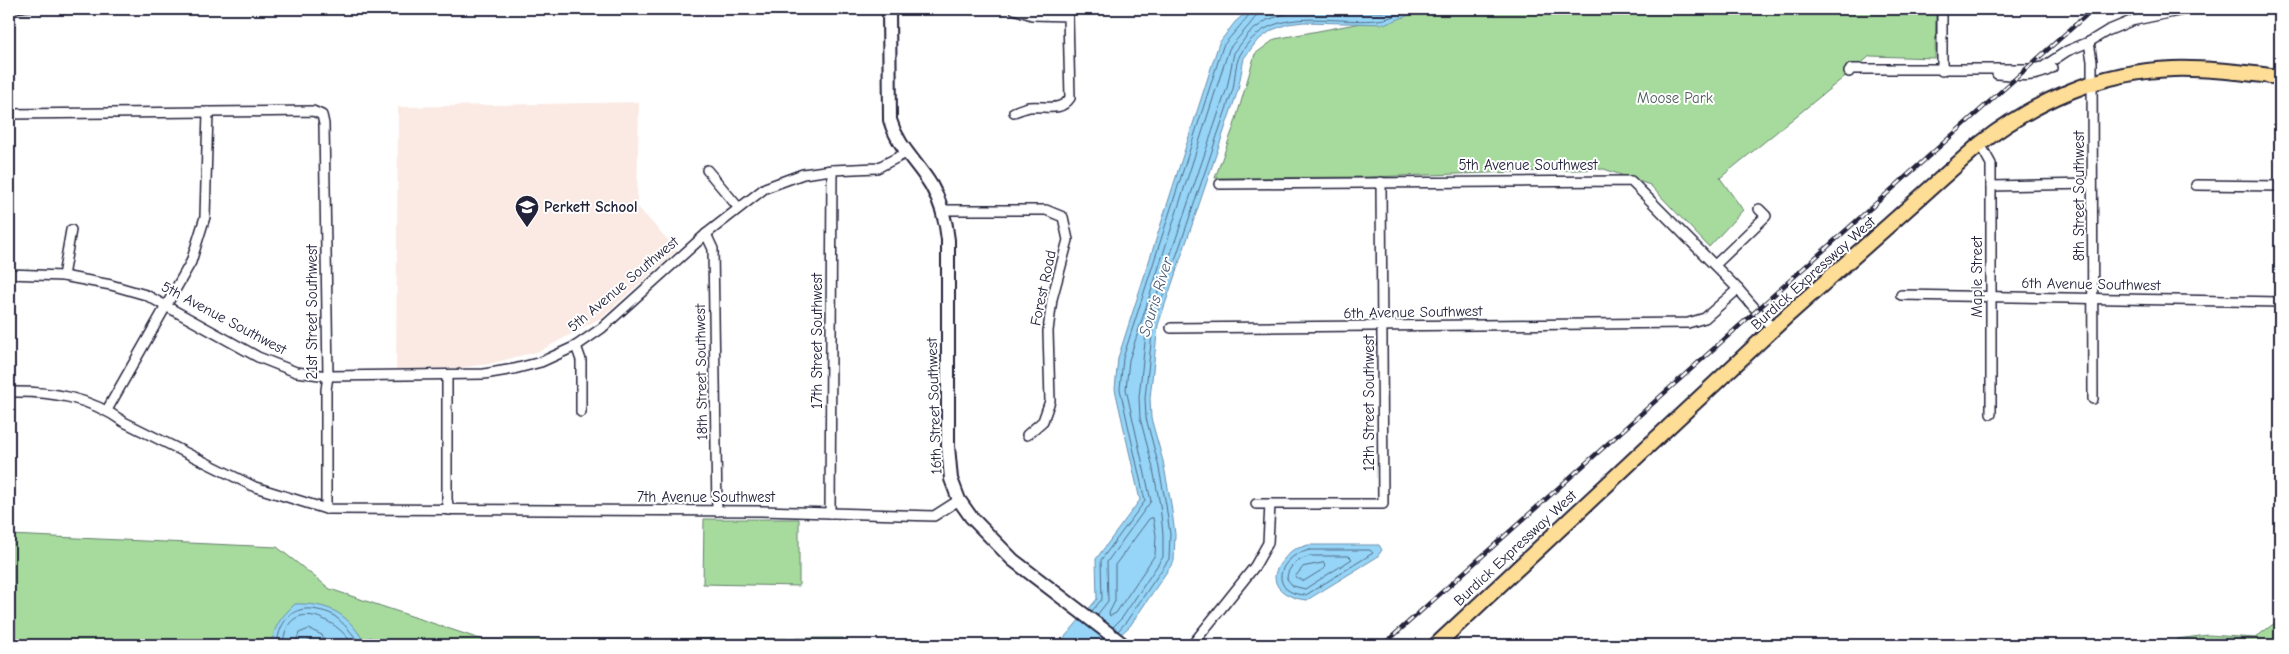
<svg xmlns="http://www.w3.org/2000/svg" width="2289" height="654" font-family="'Comic Neue',sans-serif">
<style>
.built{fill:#fbeae4}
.green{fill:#a7db9d;stroke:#647e6c}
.water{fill:#96d5f7;stroke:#688dac}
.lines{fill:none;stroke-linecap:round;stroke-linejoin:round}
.shore{stroke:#506a86;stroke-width:1}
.minor-casing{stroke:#22223b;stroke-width:12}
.secondary-casing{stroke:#22223b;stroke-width:16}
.primary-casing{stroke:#22223b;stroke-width:18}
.minor{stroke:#fff;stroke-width:9}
.secondary{stroke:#fff;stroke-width:12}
.primary{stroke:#fedd96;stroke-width:14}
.rail-casing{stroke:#22223b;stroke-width:4.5}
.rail{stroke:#fff;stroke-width:2.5;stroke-dasharray:8;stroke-linecap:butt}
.labels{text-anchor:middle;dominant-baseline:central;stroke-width:4;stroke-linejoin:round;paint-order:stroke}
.park-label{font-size:15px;fill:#4a5a58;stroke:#fff}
.street-label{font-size:15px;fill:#22223b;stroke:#fff}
.poi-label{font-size:15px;font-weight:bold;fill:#22223b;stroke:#fff;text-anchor:start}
.water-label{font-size:16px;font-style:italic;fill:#455873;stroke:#fff}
</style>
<rect width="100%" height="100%" fill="#fff"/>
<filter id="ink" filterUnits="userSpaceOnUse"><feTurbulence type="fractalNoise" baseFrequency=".02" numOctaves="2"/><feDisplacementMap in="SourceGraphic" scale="10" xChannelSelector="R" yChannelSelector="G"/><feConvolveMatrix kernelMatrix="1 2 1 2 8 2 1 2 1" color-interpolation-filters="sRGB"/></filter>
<g filter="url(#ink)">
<path class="built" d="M639 102 637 206 677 250 601 318 540 351 489 364 458 368 396 369 398 107Z"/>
<g class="green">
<path d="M1437 9H1936L1935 58 1870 56 1720 178 1743 210 1709 247 1650 185 1604 169 1368 177 1215 178 1234 126 1255 54 1275 39Z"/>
<path d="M704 519H799V586L703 584Z"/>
<path d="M9 535 277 547 330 589 483 640 843 638V645H9Z"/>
<path d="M2280 619V645H2173L2177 639 2208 635 2255 638Z"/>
</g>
<g class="water">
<path d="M1250 9H1424L1386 24 1304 22 1288 24 1272 30 1257 41 1244 58 1238 90 1158 325 1150 398 1151 418 1163 461 1171 504 1175 534 1174 561 1130 626 1109 645H1058L1097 599 1096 559 1140 500 1115 389 1118 358 1219 43 1235 22Z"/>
<path d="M1308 545H1379L1382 550 1377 557 1307 600C1282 598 1263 581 1284 559 1287 556 1289 552 1293 550 1297 548 1303 547 1308 545Z"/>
<path d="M295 604C327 603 346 612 363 640L371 637 379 645H319L308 640 305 645H272C273 627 281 617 295 604Z"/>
</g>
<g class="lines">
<g class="shore">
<path d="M1153 518 1156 535 1155 555 1116 613 1110 616 1109 613 1115 601V565L1149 519Z"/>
<path d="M1309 550H1370L1373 553 1306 595C1279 595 1272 572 1294 556 1298 553 1304 552 1309 550Z"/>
<path d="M1310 556H1349L1352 559 1305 589 1293 586 1287 579C1287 566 1298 560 1310 556Z"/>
<path d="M1324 563 1325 568 1304 581 1295 577 1303 567Z"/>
<path d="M1092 611 1102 599 1101 560 1145 501 1120 389 1123 358 1223 46C1228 39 1252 13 1253 9"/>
<path d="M1097 615 1108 601 1107 562 1151 501 1126 389 1129 360 1229 49C1236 39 1259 17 1259 9"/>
<path d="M1113 627 1122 618 1163 557V534L1160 505 1152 464 1140 418 1139 397 1147 324 1227 88 1234 53 1249 33 1267 20 1285 14 1303 11 1383 12 1393 9"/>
<path d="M1118 631 1126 622 1169 559 1170 534 1166 505 1158 463 1146 418 1145 398 1153 325 1233 89C1235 79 1235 64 1240 55 1270 0 1335 27 1385 19 1393 17 1402 12 1410 9"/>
<path d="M277 645C279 622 292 604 318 610 323 611 328 612 333 615 344 623 352 633 360 644L372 645"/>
<path d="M283 645C286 595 336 617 353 645"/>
<path d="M295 645 299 633 309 629 322 635 326 645"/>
</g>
<defs>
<g id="minor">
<path d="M1942 71V9"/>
<path d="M1849 72 1851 69H2032L2043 67 2067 51 2089 42"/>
<path d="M1997 74C2016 75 2035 79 2052 68"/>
<path d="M1014 112C1019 110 1024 108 1029 107 1045 105 1060 113 1070 98L1068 16 1032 15 1014 9"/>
<path d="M9 114 313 111 322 115 324 124 328 376 326 390V509"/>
<path d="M1980 144 1991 164V414"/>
<path d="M707 170 738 207"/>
<path d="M1220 184 1631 181 1738 289 1773 329"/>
<path d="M2196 185 2280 186"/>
<path d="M1991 186 2092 184"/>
<path d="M942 210H1046L1063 217 1068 240 1052 299 1048 331 1050 401 1043 421 1027 435"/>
<path d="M706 234 713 249 717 511"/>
<path d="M1715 265 1766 216 1759 209"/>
<path d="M9 274 63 276 111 285 146 295 258 357 296 372 328 376 484 374 514 369 541 362 576 346 602 328 706 234 765 188 803 174 832 170 877 168 906 153"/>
<path d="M63 276 71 230"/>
<path d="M1901 295 2280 302"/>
<path d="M1171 328 1688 323 1705 318 1738 289"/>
<path d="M576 346 581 360V412"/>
<path d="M447 376V499L449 510"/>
<path d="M9 392C51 391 89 397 124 422L255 487 326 509 762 511 934 516 959 500"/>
<path d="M2093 399 2092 61 2089 42 2107 31 2131 21 2188 9"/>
<path d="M107 410 191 262 205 217 208 112"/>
<path d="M1256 504H1383L1381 182"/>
<path d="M830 513 832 170"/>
<path d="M1192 645 1255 566 1268 543 1270 504"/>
</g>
<path id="secondary" d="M889 9 890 120C898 147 917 162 931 185 941 202 946 220 948 240V446L951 479 959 500 971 517 1013 560 1124 645"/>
<path id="primary" d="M1436 645 1788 315 1980 144C2035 101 2102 71 2173 69 2209 68 2245 73 2280 77"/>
</defs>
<use href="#minor" class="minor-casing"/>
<use href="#secondary" class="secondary-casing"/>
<use href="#primary" class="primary-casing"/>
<use href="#minor" class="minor"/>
<use href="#secondary" class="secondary"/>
<use href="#primary" class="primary"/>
<defs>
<g id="rail">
<path d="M9 12 39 9"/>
<path d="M1383 645 2093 9"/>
</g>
</defs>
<use href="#rail" class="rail-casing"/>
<use href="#rail" class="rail"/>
</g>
</g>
<defs>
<symbol id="school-pin" viewBox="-11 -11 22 30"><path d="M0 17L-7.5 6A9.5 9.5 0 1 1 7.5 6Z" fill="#22223b" stroke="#fff"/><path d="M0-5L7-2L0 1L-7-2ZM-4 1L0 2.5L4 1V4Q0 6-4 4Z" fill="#fff"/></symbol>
</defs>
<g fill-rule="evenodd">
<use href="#school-pin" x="513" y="193" width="28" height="38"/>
</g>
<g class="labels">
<g class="park-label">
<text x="1675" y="98">Moose Park</text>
</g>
<g class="street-label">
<text x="1528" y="165">5th Avenue Southwest</text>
<text transform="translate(2079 196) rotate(-90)">8th Street Southwest</text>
<text transform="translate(1813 273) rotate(-42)">Burdick Expressway West</text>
<text transform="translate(1977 277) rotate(-90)">Maple Street</text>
<text transform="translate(623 284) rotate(-40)">5th Avenue Southwest</text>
<text transform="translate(2091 284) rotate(1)">6th Avenue Southwest</text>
<text transform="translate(1043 288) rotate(-78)">Forest Road</text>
<text transform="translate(312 312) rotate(-90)">21st Street Southwest</text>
<text transform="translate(1413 312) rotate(-1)">6th Avenue Southwest</text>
<text transform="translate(224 318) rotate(28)">5th Avenue Southwest</text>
<text transform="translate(817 341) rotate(-90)">17th Street Southwest</text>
<text transform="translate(701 372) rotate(-91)">18th Street Southwest</text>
<text transform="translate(1369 403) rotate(-90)">12th Street Southwest</text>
<text transform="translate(934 406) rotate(-92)">16th Street Southwest</text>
<text x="706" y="497">7th Avenue Southwest</text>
<text transform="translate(1515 548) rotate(-43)">Burdick Expressway West</text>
</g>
<g class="poi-label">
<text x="544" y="207">Perkett School</text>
</g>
<g class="water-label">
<text transform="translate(1156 297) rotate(-73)">Souris River</text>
</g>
</g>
<rect width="2289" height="654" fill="none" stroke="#fff" stroke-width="30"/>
<rect x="15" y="15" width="2259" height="624" fill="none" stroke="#22223b" stroke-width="2" filter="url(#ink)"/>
</svg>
